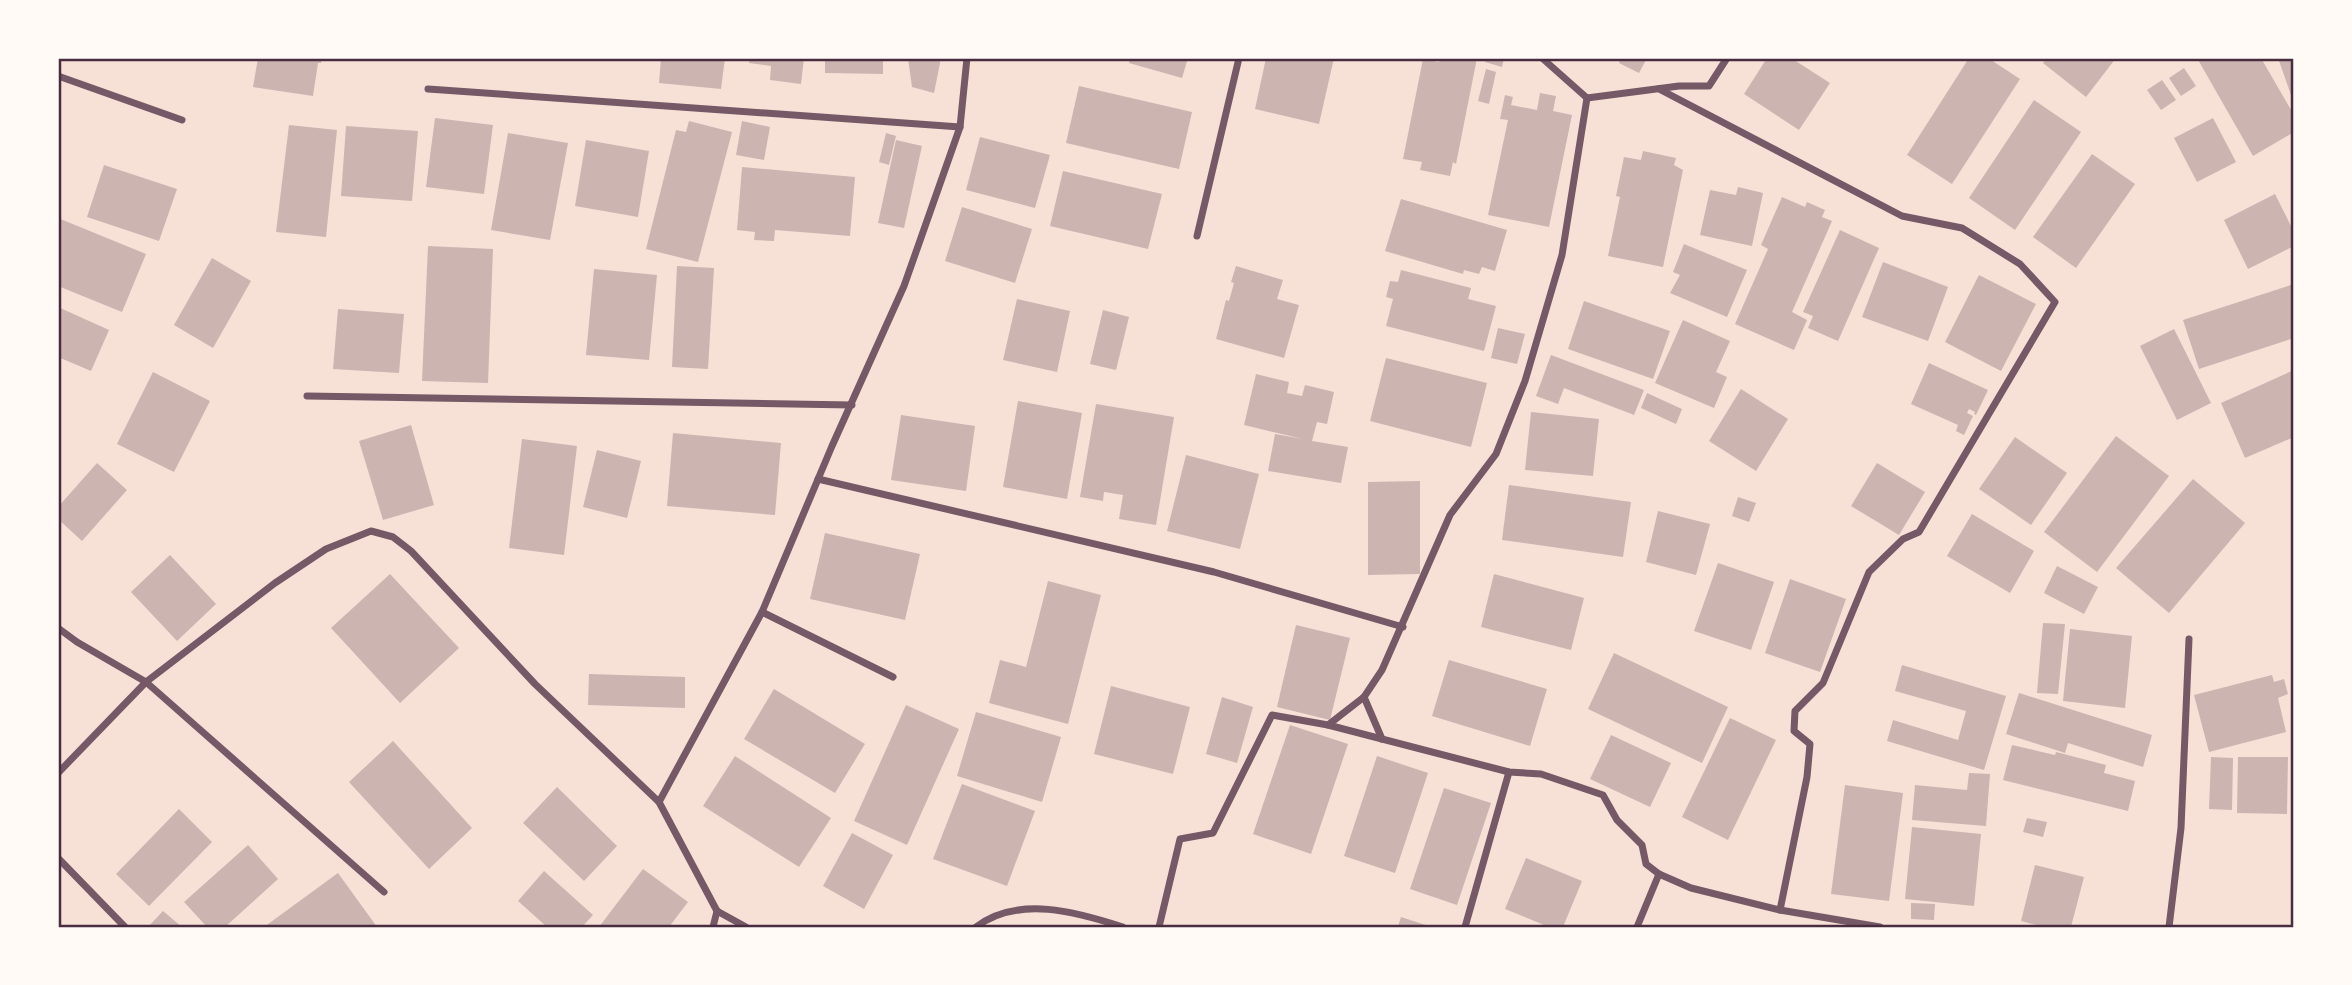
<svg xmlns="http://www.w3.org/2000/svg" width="2352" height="985" font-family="Signika,sans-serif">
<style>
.building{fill:#ccb4b1}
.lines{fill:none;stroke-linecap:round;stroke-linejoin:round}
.minor{stroke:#755966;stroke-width:7}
.neatline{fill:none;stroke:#4a2c40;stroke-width:2.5}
</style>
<rect width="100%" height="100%" fill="#f7e1d7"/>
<g class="building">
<path d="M258 58H322L321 63H318L313 96 253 87Z"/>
<path d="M661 58H725L721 89 659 83Z"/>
<path d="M750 58H804L801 84 770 80 771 66 749 63Z"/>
<path d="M825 58H883V74L825 73Z"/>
<path d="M908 58H941L934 93 912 87Z"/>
<path d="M1130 58H1188L1182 78 1129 63Z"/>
<path d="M1266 58H1334L1319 124 1255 109Z"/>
<path d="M1440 58H1477L1456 164 1453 162 1450 176 1420 170 1422 162 1403 159 1423 59 1439 62Z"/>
<path d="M1487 58H1504L1502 67 1485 62Z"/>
<path d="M1621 58H1647L1639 73 1619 63Z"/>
<path d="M1767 58H1791L1830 83 1799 130 1744 94Z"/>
<path d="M1969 58H1988L2020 79 1952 184 1907 155Z"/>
<path d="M2047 58H2116L2086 97 2043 63Z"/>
<path d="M2197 58H2261L2294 115V132L2253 156Z"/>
<path d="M2278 58H2294V94L2291 95Z"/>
<path d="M2184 68 2196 86 2181 96 2169 78Z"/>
<path d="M1486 69 1496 72 1489 104 1478 101Z"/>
<path d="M2162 80 2176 100 2161 110 2147 90Z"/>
<path d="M1079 86 1192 112 1179 169 1066 143Z"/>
<path d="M1540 93 1556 96 1553 111 1572 115 1549 227 1488 215 1508 120 1500 119 1505 95 1513 97 1511 105 1537 110Z"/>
<path d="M2034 100 2081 132 2015 230 1969 198Z"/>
<path d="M435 118 493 125 484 194 426 187Z"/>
<path d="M2213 118 2236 162 2197 182 2174 138Z"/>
<path d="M689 121 732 132 698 262 646 249 676 130 686 132Z"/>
<path d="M742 121 770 127 764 160 736 155Z"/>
<path d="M289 125 337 130 326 237 276 232Z"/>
<path d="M346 126 418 131 412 201 341 196Z"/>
<path d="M508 133 568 143 550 240 491 230Z"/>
<path d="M886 133 896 136 889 165 879 162Z"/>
<path d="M980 137 1050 155 1035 208 966 190Z"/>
<path d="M586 140 649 151 638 217 575 206Z"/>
<path d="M896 140 922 146 904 228 878 223Z"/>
<path d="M1643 151 1676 158 1674 165 1683 170 1663 267 1608 256 1620 197 1616 196 1624 157 1641 160Z"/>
<path d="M2092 154 2135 184 2076 268 2033 237Z"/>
<path d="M104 165 177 189 159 241 87 217Z"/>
<path d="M742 167 855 177 850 236 775 230 774 241 754 240 755 232 737 230Z"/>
<path d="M1063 171 1162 194 1148 249 1050 226Z"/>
<path d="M1738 187 1763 193 1752 246 1700 235 1710 190 1736 195Z"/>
<path d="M2275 194 2294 232V246L2248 269 2224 220Z"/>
<path d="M1782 197 1805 207 1807 202 1825 210 1822 217 1832 221 1792 312 1807 320 1794 350 1735 324 1768 249 1761 245Z"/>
<path d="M1401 199 1507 230 1495 271 1482 267 1479 274 1464 270 1463 274 1385 251Z"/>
<path d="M962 207 1032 229 1015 283 945 261Z"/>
<path d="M58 218 146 254 122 312 58 286Z"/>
<path d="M1840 230 1879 248 1838 341 1808 328 1813 316 1803 312Z"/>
<path d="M1684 244 1747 270 1727 317 1670 293 1680 275 1673 272Z"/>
<path d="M428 246 493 249 488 383 422 381Z"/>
<path d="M212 258 251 281 213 348 174 325Z"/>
<path d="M1883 262 1948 287 1928 341 1862 317Z"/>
<path d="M677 266 714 268 708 369 672 367Z"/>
<path d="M1236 266 1283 280 1277 299 1299 305 1284 358 1216 339 1226 300 1229 301 1234 283 1231 282Z"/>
<path d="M594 269 657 275 649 360 586 355Z"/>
<path d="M1401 270 1471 288 1468 299 1496 306 1484 351 1386 326 1393 299 1386 297 1390 281 1398 282Z"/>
<path d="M1979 275 2036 304 2001 371 1945 342Z"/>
<path d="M2294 284V338L2199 369 2183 320Z"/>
<path d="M1017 299 1070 311 1057 372 1003 360Z"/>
<path d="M1584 301 1670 331 1653 379 1568 349Z"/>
<path d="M58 307 109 330 91 371 58 357Z"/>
<path d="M338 309 404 314 399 373 333 369Z"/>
<path d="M1103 310 1129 317 1116 370 1090 364Z"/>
<path d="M1683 320 1730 341 1716 372 1727 377 1714 408 1655 383Z"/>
<path d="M1498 328 1525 334 1517 364 1491 358Z"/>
<path d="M2174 329 2211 403 2177 420 2140 346Z"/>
<path d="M1551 355 1644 390 1634 415 1564 388 1558 404 1536 396Z"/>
<path d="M1386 358 1487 383 1471 447 1370 421Z"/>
<path d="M1929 363 1988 390 1976 415 1974 414 1975 412 1969 409 1967 413 1973 416 1964 435 1956 431 1958 425 1911 404Z"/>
<path d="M2294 370V437L2245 458 2221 403Z"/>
<path d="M153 372 210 401 174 472 117 444Z"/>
<path d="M1256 374 1289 382 1287 393 1302 396 1305 385 1334 392 1327 424 1317 422 1312 441 1348 447 1341 483 1268 471 1275 434 1303 439 1244 425Z"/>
<path d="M1741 389 1788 419 1756 471 1709 441Z"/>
<path d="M1647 393 1682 409 1676 424 1641 408Z"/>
<path d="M1018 401 1082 413 1067 499 1003 487Z"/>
<path d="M1096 404 1174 417 1156 525 1119 519 1123 495 1104 492 1103 501 1080 497Z"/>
<path d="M1531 412 1599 419 1593 476 1525 470Z"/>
<path d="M901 415 975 426 966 491 891 480Z"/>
<path d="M411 425 434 505 383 520 359 441Z"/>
<path d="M673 433 781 443 775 515 667 506Z"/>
<path d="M2116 436 2169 476 2097 572 2044 532Z"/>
<path d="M2015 437 2067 473 2031 525 1979 489Z"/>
<path d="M522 439 577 446 564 555 509 548Z"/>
<path d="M597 450 641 461 627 518 583 507Z"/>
<path d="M1186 455 1259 474 1240 549 1167 531Z"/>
<path d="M97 463 127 490 82 541 58 519V507Z"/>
<path d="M1877 463 1925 492 1899 535 1851 506Z"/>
<path d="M2193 479 2245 523 2169 613 2116 568Z"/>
<path d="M1420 481V574L1368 575V482Z"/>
<path d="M1509 485 1631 502 1623 557 1502 540Z"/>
<path d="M1738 497 1756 503 1749 522 1732 516Z"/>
<path d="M1658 511 1710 524 1696 575 1646 562Z"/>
<path d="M1972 514 2034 551 2010 593 1947 556Z"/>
<path d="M825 533 920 554 905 620 810 599Z"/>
<path d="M170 555 216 604 177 641 131 592Z"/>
<path d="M1718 563 1774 582 1751 650 1694 631Z"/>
<path d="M2057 566 2098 587 2084 614 2044 593Z"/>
<path d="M390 574 459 648 400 703 331 628Z"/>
<path d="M1494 574 1584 598 1571 650 1481 627Z"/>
<path d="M1790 579 1846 599 1820 672 1765 653Z"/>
<path d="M1048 581 1101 595 1068 724 989 703 1000 660 1026 667Z"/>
<path d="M2043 623 2065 624 2058 694 2037 693Z"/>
<path d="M1296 625 1350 638 1330 720 1277 707Z"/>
<path d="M2070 629 2132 636 2125 708 2063 701Z"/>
<path d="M1614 653 1728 707 1702 763 1588 709Z"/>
<path d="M1449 660 1547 689 1530 746 1432 716Z"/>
<path d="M1902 665 2006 696 1984 770 1887 741 1893 720 1958 740 1966 711 1895 691Z"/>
<path d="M589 674 685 677V708L588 705Z"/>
<path d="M2272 675 2274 682 2284 679 2288 694 2278 698 2286 732 2209 752 2194 695Z"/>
<path d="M1111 686 1190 707 1173 774 1094 754Z"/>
<path d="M774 689 865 744 835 793 744 739Z"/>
<path d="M2019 693 2152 735 2143 767 2068 743 2065 753 2006 734Z"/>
<path d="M1222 697 1253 707 1237 763 1206 754Z"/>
<path d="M906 705 959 729 907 845 854 821Z"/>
<path d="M976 712 1061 737 1042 802 957 776Z"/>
<path d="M1730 718 1776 740 1728 840 1682 817Z"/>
<path d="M1290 725 1348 744 1311 854 1253 834Z"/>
<path d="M1611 735 1671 763 1650 807 1590 779Z"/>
<path d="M393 741 472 828 429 869 349 782Z"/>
<path d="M2012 745 2055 755 2056 752 2106 765 2104 773 2135 781 2128 811 2003 780Z"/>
<path d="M735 756 831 818 799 867 703 806Z"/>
<path d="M1377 756 1428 773 1395 873 1344 856Z"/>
<path d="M2211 757 2233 758 2232 810 2209 809Z"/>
<path d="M2238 757H2288L2287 814 2237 813Z"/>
<path d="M1969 773 1990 774 1986 826 1912 820 1915 785 1967 790Z"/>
<path d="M962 784 1035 811 1007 886 933 859Z"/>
<path d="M1845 785 1903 793 1889 901 1831 894Z"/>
<path d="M557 787 617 846 584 881 523 823Z"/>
<path d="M1444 788 1491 803 1457 905 1410 889Z"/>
<path d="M179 809 212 842 149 906 116 874Z"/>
<path d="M2027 818 2047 822 2043 837 2023 832Z"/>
<path d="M1912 827 1981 834 1974 906 1905 899Z"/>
<path d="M852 833 893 855 864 909 823 886Z"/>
<path d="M248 845 278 879 225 927H207L184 902Z"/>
<path d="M1526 858 1582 881 1563 927H1549L1505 909Z"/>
<path d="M2035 865 2084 877 2071 927H2044L2021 921Z"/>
<path d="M643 869 688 902 669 927H599Z"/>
<path d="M544 871 593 915 582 927H547L518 901Z"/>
<path d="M338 873 377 927H264Z"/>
<path d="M1911 903 1935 904 1934 920 1911 919Z"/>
<path d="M163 911 182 927H148Z"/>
<path d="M1401 917 1432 927H1398Z"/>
</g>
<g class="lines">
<g class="minor">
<path d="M1542 58 1587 98 1679 86H1709L1727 58"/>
<path d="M58 76 182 120"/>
<path d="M428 89 960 127"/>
<path d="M1659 89 1902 216 1962 228 2020 264 2055 302 1919 532 1903 539 1869 572 1823 683 1795 711 1794 731 1810 744 1807 777 1780 910"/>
<path d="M1197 236 1239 58"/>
<path d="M307 396 852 405"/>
<path d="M818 479 1214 572 1403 627"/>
<path d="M762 612 893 677"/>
<path d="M58 628 77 642 146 682 384 892"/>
<path d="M1364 697 1382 739"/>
<path d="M1328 725 1509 772 1541 774 1603 795 1617 820 1642 845 1646 864 1659 874 1691 888 1780 910 1880 927"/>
<path d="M58 773 146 682 275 583 326 549 371 531 393 537 411 551 535 684 659 802 717 911 746 927"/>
<path d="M659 802 762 612 832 446 904 286 960 127 967 58"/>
<path d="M58 858 125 927"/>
<path d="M713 927 717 911"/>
<path d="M976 927C1018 895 1077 912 1123 927"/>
<path d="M1159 927 1180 839 1213 833 1272 715 1328 725 1364 697 1382 670 1450 515 1496 454 1525 381 1562 255 1587 98"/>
<path d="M1465 927 1509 772"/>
<path d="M1637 927 1659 874"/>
<path d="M2169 927 2181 828 2189 639"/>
</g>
</g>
<rect width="2352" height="985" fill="none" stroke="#fffaf5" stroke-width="119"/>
<rect x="60" y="60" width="2232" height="866" class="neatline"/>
</svg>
